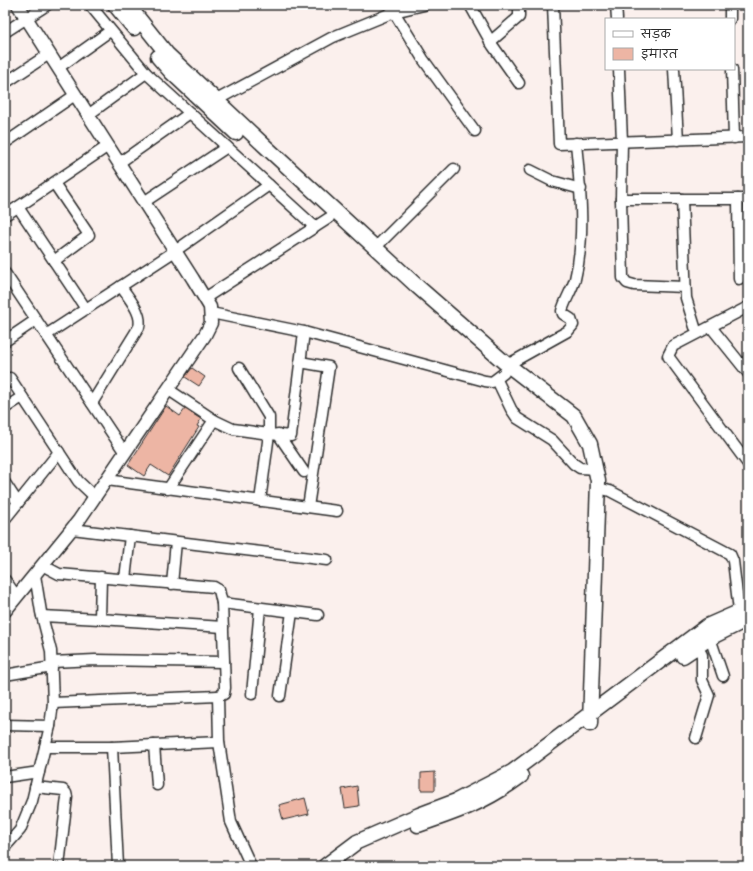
<svg xmlns="http://www.w3.org/2000/svg" width="753" height="871" font-family="'Gochi Hand','Playpen Sans Deva',sans-serif">
<style>
.building{fill:#edb5a4;stroke:#2b2b2b}
.lines{fill:none;stroke-linecap:round;stroke-linejoin:round}
.minor-casing{stroke:#2b2b2b;stroke-width:13}
.tertiary-casing{stroke:#2b2b2b;stroke-width:15}
.secondary-casing{stroke:#2b2b2b;stroke-width:17}
.minor{stroke:#fff;stroke-width:10}
.tertiary{stroke:#fff;stroke-width:12}
.secondary{stroke:#fff;stroke-width:14}
</style>
<rect width="100%" height="100%" fill="#fbf0ed"/>
<filter id="ink" filterUnits="userSpaceOnUse"><feTurbulence type="fractalNoise" baseFrequency=".025" numOctaves="2"/><feDisplacementMap in="SourceGraphic" scale="8" xChannelSelector="R" yChannelSelector="G"/><feConvolveMatrix kernelMatrix="1 2 1 2 8 2 1 2 1" color-interpolation-filters="sRGB"/></filter>
<g filter="url(#ink)">
<g class="building">
<path d="M192 368 205 377 199 386 185 377Z"/>
<path d="M166 406 180 416 185 409 201 419 197 426 199 427 168 476 151 465 144 476 128 465Z"/>
<path d="M435 772V790H421V773Z"/>
<path d="M357 786 359 806 345 808 342 789Z"/>
<path d="M305 798 309 814 283 820 279 805Z"/>
</g>
<g class="lines">
<defs>
<g id="minor">
<path d="M90 5 146 73 315 227"/>
<path d="M424 5 394 12 423 59 475 131"/>
<path d="M470 5 493 46 519 83"/>
<path d="M553 5 559 144 748 137"/>
<path d="M616 5 617 19"/>
<path d="M730 5V19"/>
<path d="M5 32 47 5"/>
<path d="M490 42 519 17V5"/>
<path d="M58 68 110 31"/>
<path d="M619 69 622 141 621 199H748"/>
<path d="M674 69 678 140"/>
<path d="M732 69 734 138"/>
<path d="M5 83 49 54"/>
<path d="M211 103 333 37 394 12 391 5"/>
<path d="M88 115 146 73"/>
<path d="M5 143 75 95"/>
<path d="M119 163 190 113"/>
<path d="M530 170 552 181 581 189"/>
<path d="M621 199 623 278 627 283 634 285 685 287"/>
<path d="M682 199 686 298 695 327"/>
<path d="M738 199 739 279"/>
<path d="M144 202 227 147"/>
<path d="M5 215 18 207"/>
<path d="M375 248 454 169"/>
<path d="M54 261 89 235 54 183"/>
<path d="M5 273 125 453"/>
<path d="M205 298 329 218"/>
<path d="M748 307 673 346 668 356 748 464"/>
<path d="M86 309 18 207 108 146"/>
<path d="M211 313 304 332 485 381 492 382 504 373"/>
<path d="M711 327 748 373"/>
<path d="M46 335 175 251 269 185"/>
<path d="M5 341 36 320"/>
<path d="M300 362 329 367 308 507"/>
<path d="M507 365 568 331 573 325 571 319 563 314 562 311C565 300 572 290 575 279 586 235 580 187 576 143"/>
<path d="M239 368 269 417V434L291 436 304 332"/>
<path d="M10 378 78 481 95 497"/>
<path d="M497 380 511 409 517 418 552 440 574 464 580 468 596 469"/>
<path d="M169 390 214 420 233 429 269 434 260 501"/>
<path d="M92 403 139 327C143 313 128 298 121 286"/>
<path d="M5 408 22 397"/>
<path d="M278 434 304 472"/>
<path d="M107 480 337 511"/>
<path d="M5 483 18 503"/>
<path d="M598 488 610 491 730 554 733 561 739 611"/>
<path d="M168 489 214 420"/>
<path d="M5 519 59 452"/>
<path d="M72 529 327 560"/>
<path d="M42 565 59 574 214 587 219 590 222 603 318 615"/>
<path d="M101 577 100 619 223 627"/>
<path d="M125 579 130 536"/>
<path d="M5 580 17 597"/>
<path d="M172 584 176 542"/>
<path d="M222 603 225 688 224 694 218 696 219 742 231 822 251 866"/>
<path d="M42 616 100 619"/>
<path d="M708 632 723 676"/>
<path d="M52 662 95 660 224 662"/>
<path d="M5 675 52 667"/>
<path d="M252 694 260 608"/>
<path d="M280 696 292 612"/>
<path d="M53 703 218 696"/>
<path d="M5 725 50 726"/>
<path d="M696 738 709 695 702 680V655L697 646"/>
<path d="M154 745 157 785"/>
<path d="M45 747H112L219 742"/>
<path d="M112 747 118 866"/>
<path d="M5 777 39 772"/>
<path d="M35 787 63 790 66 793 67 797 59 866"/>
<path d="M5 847 20 830 32 801 50 726 53 703 51 651 41 612 35 575"/>
</g>
<path id="tertiary" d="M5 611 79 520 205 335 211 323 210 307 193 279 18 5"/>
<g id="secondary">
<path d="M115 5 134 28"/>
<path d="M128 5 167 54 267 148 418 287 504 362 574 416 590 444 598 481 590 724"/>
<path d="M158 57 171 72 236 133"/>
<path d="M683 656 710 638 748 619"/>
<path d="M418 825C459 811 486 802 521 776"/>
<path d="M325 866 357 842 419 815 456 801 512 772 707 626 748 608"/>
</g>
</defs>
<use href="#minor" class="minor-casing"/>
<use href="#tertiary" class="tertiary-casing"/>
<use href="#secondary" class="secondary-casing"/>
<use href="#minor" class="minor"/>
<use href="#tertiary" class="tertiary"/>
<use href="#secondary" class="secondary"/>
</g>
</g>
<rect width="753" height="871" fill="none" stroke="#fff" stroke-width="20"/>
<rect x="10" y="10" width="733" height="851" fill="none" stroke="#2b2b2b" stroke-width="1.5" filter="url(#ink)"/>
<rect x="605" y="18" width="130" height="52" fill="#ffffff" stroke="#aaaaaa"/>
<rect x="613" y="31" width="20" height="6" fill="#ffffff" stroke="#aaaaaa"/>
<text x="641" y="38" font-size="12" fill="#2b2b2b">सड़क</text>
<rect x="613" y="48" width="20" height="12" fill="#edb5a4" stroke="#aaaaaa"/>
<text x="641" y="58" font-size="12" fill="#2b2b2b">इमारत</text>
</svg>
